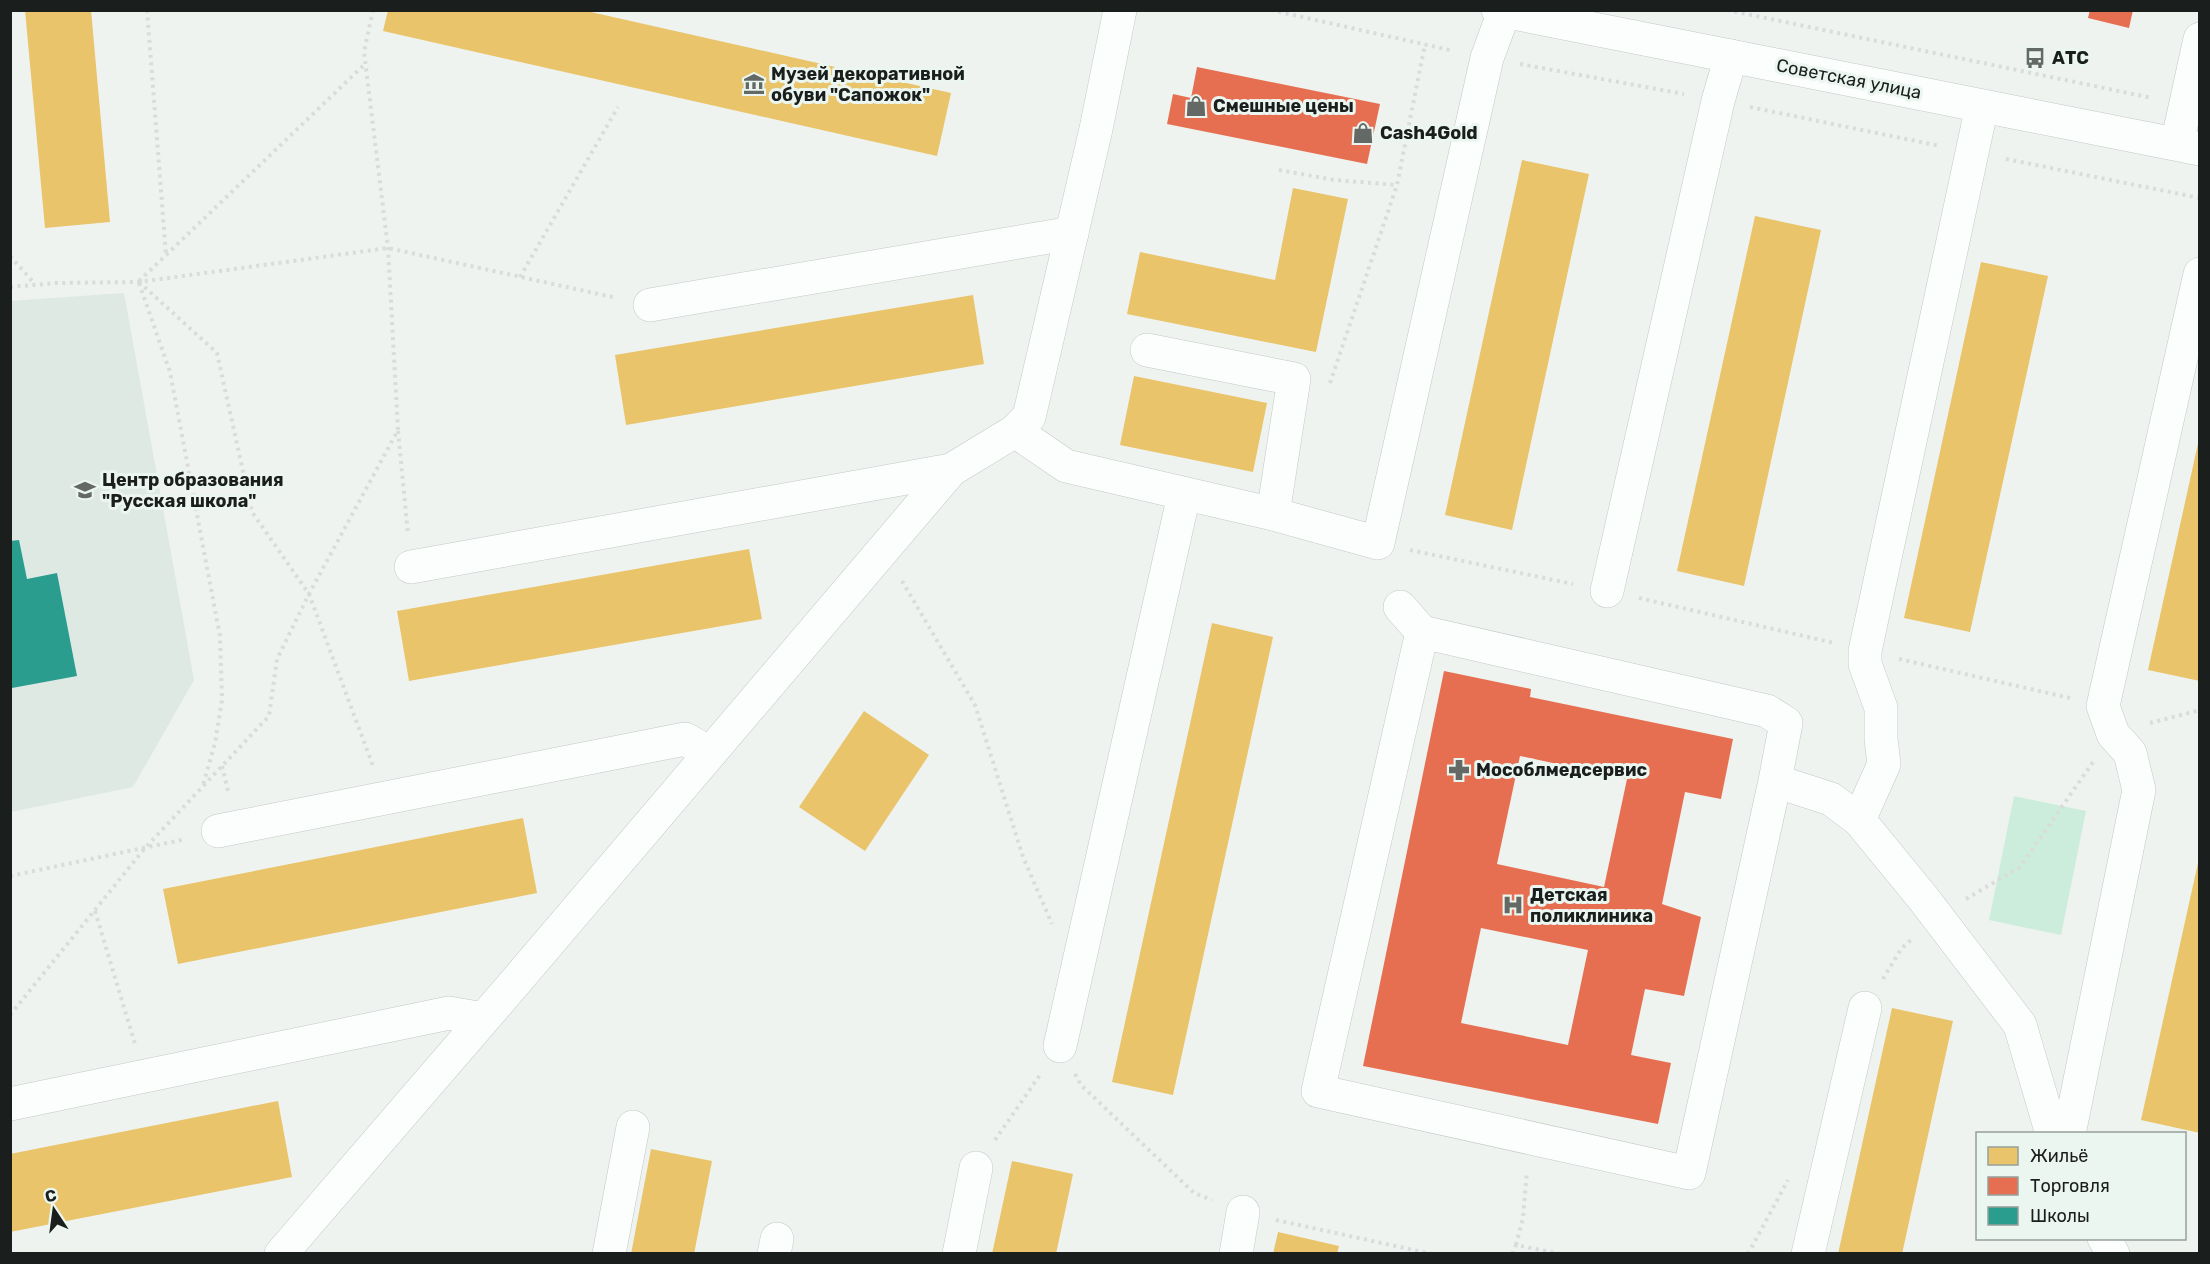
<svg xmlns="http://www.w3.org/2000/svg" width="2210" height="1264" font-family="Rubik,sans-serif">
<style>
.built{fill:#dde9e2}
.green{fill:#cceddb}
.homes{fill:#e9c46a}
.shops{fill:#e76f51;fill-rule:evenodd}
.schools{fill:#2a9d8f}
.lines{fill:none;stroke-linecap:round;stroke-linejoin:round}
.minor-casing{stroke:#c4c8c5;stroke-width:34}
.major-casing{stroke:#c4c8c5;stroke-width:34}
.path{stroke:#dadbda;stroke-width:4;stroke-dasharray:3 4.5;stroke-linecap:butt}
.minor{stroke:#fcfdfd;stroke-width:33}
.major{stroke:#fcfdfd;stroke-width:33}
.labels{text-anchor:middle;dominant-baseline:central;stroke-width:6;stroke-linejoin:round;paint-order:stroke}
.poi-label{font-size:18px;font-weight:bold;fill:#1a1e1c;stroke:#ebf6f0;text-anchor:start}
.street-label{font-size:18px;fill:#1a1e1c;stroke:#ebf6f0}
</style>
<rect width="100%" height="100%" fill="#eef3f0"/>
<path class="built" d="M124 293 194 680 133 787 11 812V301Z"/>
<path class="green" d="M2014 796 2086 811 2061 935 1989 920Z"/>
<g class="homes">
<path d="M25 10H91L110 222 45 228Z"/>
<path d="M388 10H582L951 93 937 156 383 31Z"/>
<path d="M1522 160 1589 174 1512 530 1445 515Z"/>
<path d="M1293 188 1348 199 1316 352 1127 314 1140 252 1275 280Z"/>
<path d="M1755 216 1821 230 1744 586 1677 571Z"/>
<path d="M1981 262 2048 276 1970 632 1904 618Z"/>
<path d="M973 295 984 364 626 425 615 355Z"/>
<path d="M1134 376 1267 403 1253 472 1120 445Z"/>
<path d="M2199 439H2200V681L2148 670Z"/>
<path d="M749 549 762 619 409 681 397 611Z"/>
<path d="M1212 623 1273 637 1173 1095 1112 1082Z"/>
<path d="M864 711 929 755 865 851 799 807Z"/>
<path d="M523 818 537 893 178 964 163 889Z"/>
<path d="M2200 854V1133L2141 1120Z"/>
<path d="M1892 1008 1953 1021 1902 1254H1838Z"/>
<path d="M278 1101 292 1177 10 1232V1154Z"/>
<path d="M651 1149 712 1161 694 1254H631Z"/>
<path d="M1012 1161 1073 1174 1056 1254H992Z"/>
<path d="M1278 1232 1339 1246 1337 1254H1273Z"/>
</g>
<g class="shops">
<path d="M2090 10H2133L2129 28 2088 18Z"/>
<path d="M1197 67 1380 104 1367 164 1167 124 1173 94 1191 98Z"/>
<path d="M1444 671 1531 689 1530 697 1733 739 1721 799 1685 792 1662 904 1701 917 1684 996 1645 989 1631 1055 1671 1063 1658 1124 1363 1066ZM1520 756 1627 779 1604 887 1497 864ZM1481 928 1588 950 1568 1045 1461 1023Z"/>
</g>
<path class="schools" d="M19 540 27 579 57 573 77 676 12 688 10 541Z"/>
<g class="lines">
<defs>
<g id="minor">
<path d="M1982 106 1865 651V664L1881 708V739L1884 764 1859 820 1923 898 2020 1025 2052 1134"/>
<path d="M2177 144 2200 39"/>
<path d="M650 305 1072 233"/>
<path d="M1147 350 1294 379 1273 514"/>
<path d="M1015 431 1066 466 1273 514 1378 543 1487 58 1504 12"/>
<path d="M411 567 951 470"/>
<path d="M1607 591 1718 101 1731 56"/>
<path d="M1400 607 1422 632"/>
<path d="M1775 781 1786 723 1767 711 1422 632 1318 1091 1689 1173 1775 781 1831 799 1859 820"/>
<path d="M218 831 685 739 710 753"/>
<path d="M1060 1046 1184 495"/>
<path d="M10 1104 449 1013 483 1019"/>
<path d="M2069 1134 2139 790 2130 753 2113 734 2103 706 2200 274"/>
<path d="M2104 1238 2113 1254"/>
<path d="M281 1254 518 979 951 470 1015 431 1029 417 1096 129 1120 10"/>
<path d="M609 1254 633 1127"/>
<path d="M774 1254 777 1239"/>
<path d="M959 1254 976 1168"/>
<path d="M1236 1254 1243 1212"/>
<path d="M1808 1254 1865 1008"/>
</g>
<path id="major" d="M1498 10 2200 149"/>
</defs>
<use href="#minor" class="minor-casing"/>
<use href="#major" class="major-casing"/>
<g class="path">
<path d="M147 10 166 255"/>
<path d="M1271 10 1454 51"/>
<path d="M1727 10 2152 98"/>
<path d="M1520 64 1684 94"/>
<path d="M1750 107 1940 146"/>
<path d="M2006 159 2200 198"/>
<path d="M1279 170 1334 180 1397 185"/>
<path d="M10 256 35 284"/>
<path d="M520 277 618 107"/>
<path d="M139 281 365 64"/>
<path d="M139 282 217 353 252 512 309 594 373 766"/>
<path d="M139 283 170 372 220 636 222 700 215 743 203 785"/>
<path d="M10 287 56 283 139 282 388 248 617 298"/>
<path d="M1330 383 1397 185 1425 44"/>
<path d="M398 431 408 534"/>
<path d="M1410 550 1573 584"/>
<path d="M902 581 975 705 1023 857 1052 924"/>
<path d="M1639 598 1834 643"/>
<path d="M1899 659 2070 698"/>
<path d="M2150 723 2200 710"/>
<path d="M222 766 229 795"/>
<path d="M10 876 186 839"/>
<path d="M1966 899 2020 867 2093 762"/>
<path d="M95 911 135 1044"/>
<path d="M1883 979 1901 949 1912 939"/>
<path d="M10 1015 145 848 269 716 277 659 309 594 398 430 388 248 364 52 373 10"/>
<path d="M1075 1074 1081 1085 1194 1193 1212 1200"/>
<path d="M995 1140 1042 1072"/>
<path d="M1276 1220 1432 1254"/>
<path d="M1516 1245 1523 1218 1527 1171"/>
<path d="M1512 1254 1516 1245 1560 1254"/>
<path d="M1748 1254 1788 1180"/>
</g>
<use href="#minor" class="minor"/>
<use href="#major" class="major"/>
</g>
<defs>
<symbol id="bus-bare" viewBox="-9 -9 18 18"><path d="M-5-6H5V4H4V6H2V4H-2V6H-4V4H-5ZM-3.5-4V0h7V-4ZM-3.5 1.2v1.5H-2V1.2ZM2 1.2v1.5H3.5V1.2Z" fill="#646966" stroke="#ebf6f0" stroke-width="2.5" paint-order="stroke"/></symbol>
<symbol id="museum-bare" viewBox="-9 -9 18 18"><path d="M0-6L6-3V-2H-6V-3ZM-5-1h2V3h-2ZM-1-1h2V3h-2ZM3-1h2V3H3ZM-6 4H6V6H-6Z" fill="#646966" stroke="#ebf6f0" stroke-width="2.5" paint-order="stroke"/></symbol>
<symbol id="shop-bare" viewBox="-9 -9 18 18"><path d="M-5-2.5h2.3a2.7 3.5 0 0 1 5.4 0H5L5.5 6h-11ZM-1.5-2.5h3a1.5 2.3 0 0 0-3 0Z" fill="#646966" stroke="#ebf6f0" stroke-width="2.5" paint-order="stroke"/></symbol>
<symbol id="school-bare" viewBox="-9 -9 18 18"><path d="M0-5L7-2L0 1L-7-2ZM-4 1L0 2.5L4 1V4Q0 6-4 4Z" fill="#646966" stroke="#ebf6f0" stroke-width="2.5" paint-order="stroke"/></symbol>
<symbol id="pharmacy-bare" viewBox="-9 -9 18 18"><path d="M-2-6h4v4h4v4h-4v4h-4v-4h-4v-4h4Z" fill="#646966" stroke="#ebf6f0" stroke-width="2.5" paint-order="stroke"/></symbol>
<symbol id="hospital-bare" viewBox="-9 -9 18 18"><path d="M-5-5h3v3.5h4V-5h3V5h-3V1.5h-4V5h-3Z" fill="#646966" stroke="#ebf6f0" stroke-width="2.5" paint-order="stroke"/></symbol>
</defs>
<g fill-rule="evenodd">
<use href="#bus-bare" x="2020" y="43" width="30" height="30"/>
<use href="#museum-bare" x="739" y="69" width="30" height="30"/>
<use href="#shop-bare" x="1181" y="91" width="30" height="30"/>
<use href="#shop-bare" x="1348" y="118" width="30" height="30"/>
<use href="#school-bare" x="70" y="475" width="30" height="30"/>
<use href="#pharmacy-bare" x="1444" y="755" width="30" height="30"/>
<use href="#hospital-bare" x="1498" y="890" width="30" height="30"/>
</g>
<g class="labels">
<g class="poi-label">
<text x="2052" y="58">АТС</text>
<text x="771" y="74">Музей декоративной<tspan x="771" dy="21">обуви "Сапожок"</tspan></text>
<text x="1213" y="106">Смешные цены</text>
<text x="1380" y="133">Cash4Gold</text>
<text x="102" y="480">Центр образования<tspan x="102" dy="21">"Русская школа"</tspan></text>
<text x="1476" y="770">Мособлмедсервис</text>
<text x="1530" y="895">Детская<tspan x="1530" dy="21">поликлиника</tspan></text>
</g>
<g class="street-label">
<text transform="translate(1849 79) rotate(11)">Советская улица</text>
</g>
</g>
<rect width="2210" height="1264" fill="none" stroke="#1a1e1c" stroke-width="24"/>
<rect x="1976" y="1132" width="210" height="108" fill="#ebf6f0" stroke="#97a09b" stroke-width="1.5"/>
<rect x="1988" y="1147" width="30" height="18" fill="#e9c46a" stroke="#97a09b" stroke-width="1.5"/>
<text x="2030" y="1162" font-size="18" fill="#1a1e1c">Жильё</text>
<rect x="1988" y="1177" width="30" height="18" fill="#e76f51" stroke="#97a09b" stroke-width="1.5"/>
<text x="2030" y="1192" font-size="18" fill="#1a1e1c">Торговля</text>
<rect x="1988" y="1207" width="30" height="18" fill="#2a9d8f" stroke="#97a09b" stroke-width="1.5"/>
<text x="2030" y="1222" font-size="18" fill="#1a1e1c">Школы</text>
<g transform="translate(54 1210) rotate(347)" stroke="#ebf6f0" stroke-width="4.5" paint-order="stroke">
<path d="M0-4.5L10 22L0 15L-10 22Z" fill="#1a1e1c"/>
<text y="-9" font-size="16" font-weight="bold" text-anchor="middle" fill="#1a1e1c">С</text>
</g>
</svg>
